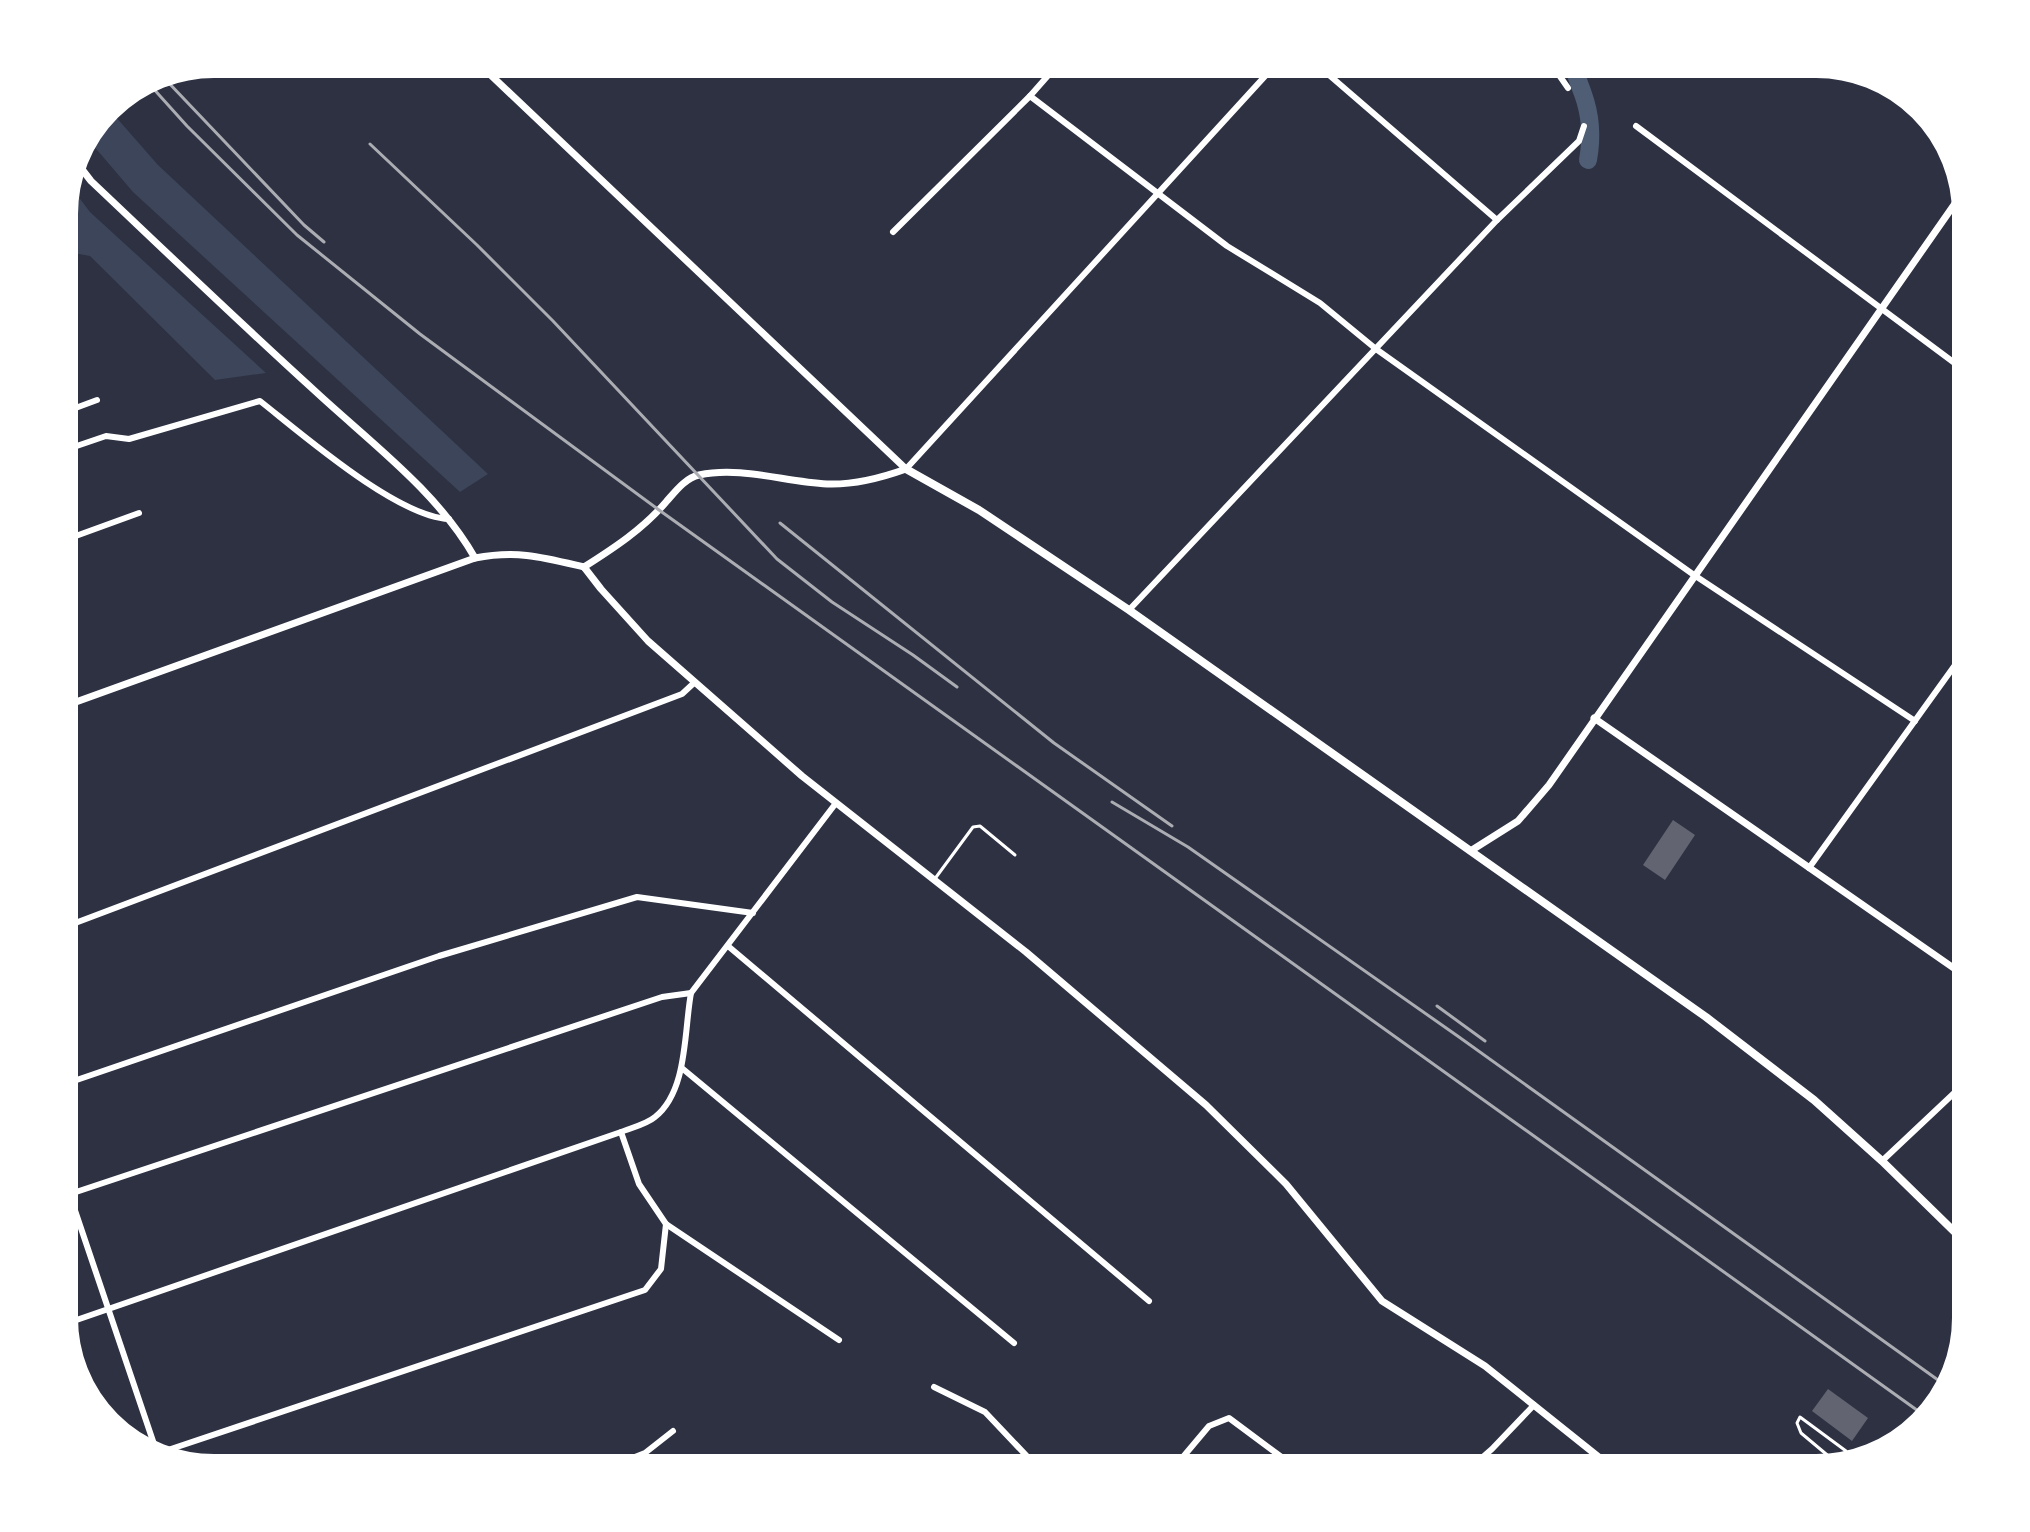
<svg xmlns="http://www.w3.org/2000/svg" width="2030" height="1532" font-family="'Fira Sans',sans-serif">
<style>
.green{fill:#3c4559}
.lines{fill:none;stroke-linecap:round;stroke-linejoin:round}
.river{stroke:#4f5d75;stroke-width:18}
.building{fill:#626471}
.service{stroke:#fff;stroke-width:3}
.minor{stroke:#fff;stroke-width:6}
.tertiary{stroke:#fff;stroke-width:7}
.secondary{stroke:#fff;stroke-width:8}
.rail{stroke:#abadb3;stroke-width:3}
.rim{fill:none;stroke:#fff;stroke-width:4}
</style>
<rect width="100%" height="100%" fill="#2d3142"/>
<g class="green">
<path d="M108 108 158 165 488 474 460 492 133 192 86 137Z"/>
<path d="M68 183 90 212 266 373 215 380 90 256 62 251V204Z"/>
</g>
<g class="lines">
<path class="river" d="M1573 62C1575 74 1579 83 1583 94 1591 116 1592 138 1588 160"/>
</g>
<g class="building">
<path d="M1673 820 1695 835 1665 880 1643 865Z"/>
<path d="M1828 1389 1868 1418 1852 1441 1812 1411Z"/>
</g>
<g class="lines">
<g class="service">
<path d="M934 880 973 827 980 826 1015 855"/>
<path d="M1800 1417 1846 1451 1838 1464 1801 1433 1797 1423Z"/>
<path d="M1820 1469 1829 1457"/>
</g>
<g class="minor">
<path d="M1314 62 1497 220"/>
<path d="M1550 62 1568 88"/>
<path d="M1030 96 1227 246 1320 303 1376 349 1694 575 1915 721"/>
<path d="M1636 126 1968 373"/>
<path d="M893 232 1030 96 1060 62"/>
<path d="M62 413 97 400"/>
<path d="M62 451 106 436 129 439 260 401C302 434 397 517 449 519"/>
<path d="M906 469 1278 62"/>
<path d="M62 541 139 513"/>
<path d="M1129 610 1497 220 1579 141 1584 126"/>
<path d="M1809 868 1968 647"/>
<path d="M62 928 682 694 695 682"/>
<path d="M728 946 1149 1301"/>
<path d="M683 1069 1014 1343"/>
<path d="M62 1085 439 956 637 897 753 913"/>
<path d="M1882 1161 1968 1080"/>
<path d="M62 1172 156 1450"/>
<path d="M70 1194 662 997 691 993"/>
<path d="M666 1224 839 1340"/>
<path d="M62 1325 621 1132C631 1128 647 1124 655 1117 688 1091 684 1030 691 993L836 803"/>
<path d="M934 1387 985 1412 1040 1470"/>
<path d="M162 1452 645 1290 661 1269 666 1224 639 1184 621 1132"/>
<path d="M602 1470 645 1453 673 1431"/>
<path d="M1172 1470 1209 1426 1229 1418 1291 1464 1304 1470"/>
<path d="M1468 1470 1492 1449 1534 1405"/>
</g>
<g class="tertiary">
<path d="M477 62 906 469C881 478 854 485 827 484 785 482 741 466 699 475 685 478 675 492 666 502 643 529 614 548 584 567"/>
<path d="M74 159 91 181C165 251 239 322 315 391 371 443 437 491 475 558"/>
<path d="M584 567 601 589 648 641 802 776 1026 952 1206 1105 1286 1184 1382 1301 1485 1366 1615 1470"/>
<path d="M62 707 475 558C518 550 542 557 584 567"/>
<path d="M1594 718 1968 978"/>
<path d="M1472 850 1518 821 1549 785 1963 192"/>
</g>
<path class="secondary" d="M906 469 979 510 1129 610 1706 1017 1814 1100 1882 1161 1968 1245"/>
<g class="rail">
<path d="M166 80 304 225 324 242"/>
<path d="M151 86 187 126 297 235 420 334 659 510 1928 1418"/>
<path d="M370 144 477 245 553 321 777 559 832 602 913 655 957 687"/>
<path d="M780 523 1054 743 1172 826"/>
<path d="M1112 802 1188 847 1459 1037 1945 1385"/>
<path d="M1437 1006 1485 1041"/>
</g>
</g>
<path d="M0 0H2030V1532H0ZM214 76H1816A138 138 0 0 1 1954 214V1318A138 138 0 0 1 1816 1456H214A138 138 0 0 1 76 1318V214A138 138 0 0 1 214 76Z" fill="#fff" fill-rule="evenodd"/>
<path class="rim" d="M214 76H1816A138 138 0 0 1 1954 214V1318A138 138 0 0 1 1816 1456H214A138 138 0 0 1 76 1318V214A138 138 0 0 1 214 76Z"/>
</svg>
